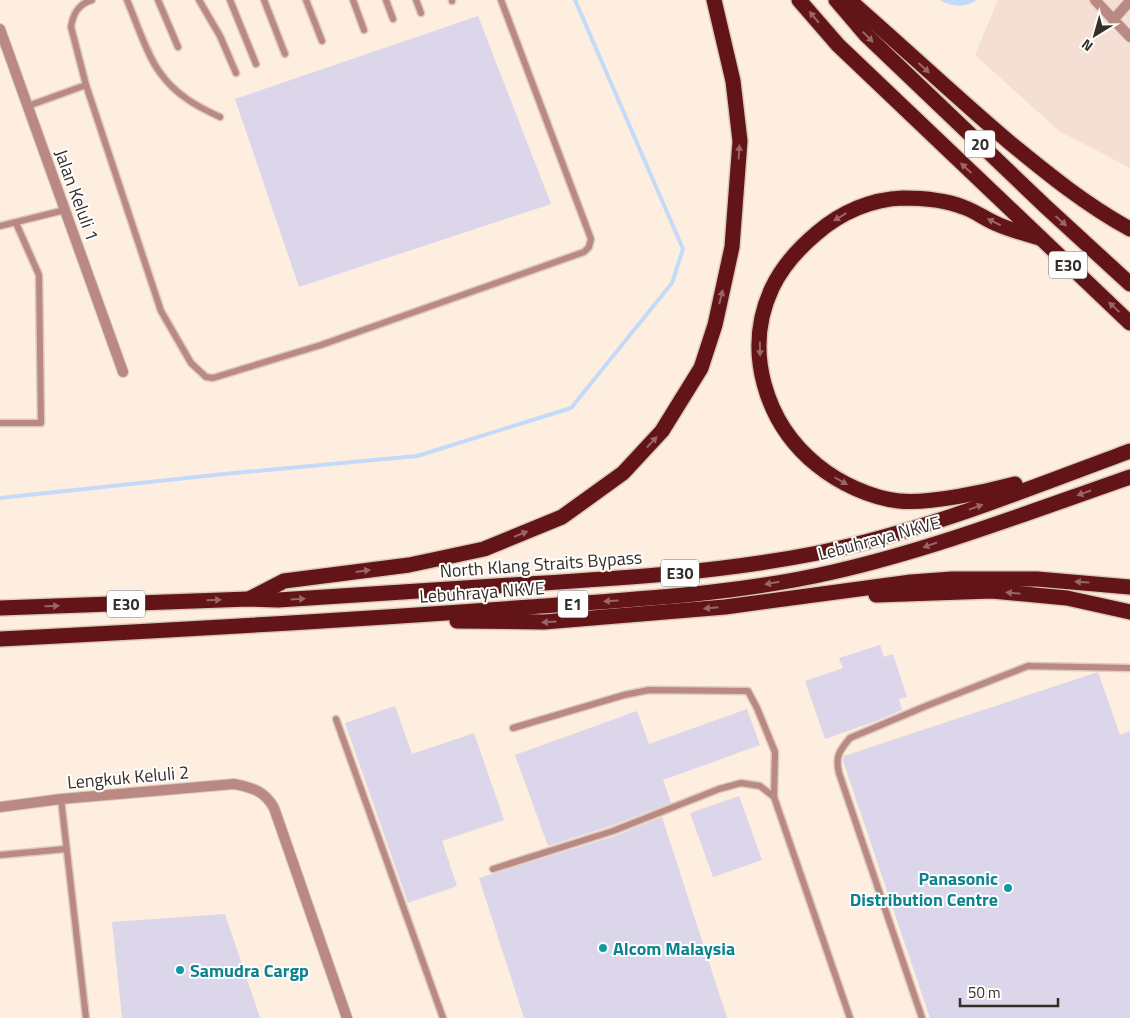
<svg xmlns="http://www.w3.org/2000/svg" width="1130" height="1018" font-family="'Titillium Web',sans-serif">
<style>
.commercial{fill:#f5ded4}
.water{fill:#c3dbf8}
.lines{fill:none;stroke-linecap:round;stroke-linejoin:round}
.stream{stroke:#c3dbf8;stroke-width:4}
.building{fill:#dbd6e9}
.lane-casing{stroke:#dacbbe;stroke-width:9}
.street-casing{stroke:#dacbbe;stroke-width:12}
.highway-casing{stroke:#dacbbe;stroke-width:18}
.lane{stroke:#bb8984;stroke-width:6}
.street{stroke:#bb8984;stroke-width:10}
.highway{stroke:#631417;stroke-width:15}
.oneway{fill:#996668}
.culture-dot{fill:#0f9aa8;stroke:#fefefe;stroke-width:2}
.labels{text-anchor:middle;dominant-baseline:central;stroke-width:4;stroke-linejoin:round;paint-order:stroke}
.shield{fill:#fefefe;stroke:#716c68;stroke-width:1}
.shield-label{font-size:16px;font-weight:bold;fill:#342e28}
.street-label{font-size:18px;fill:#342e28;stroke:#fefefe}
.culture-label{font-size:18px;font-weight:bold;fill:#0d838f;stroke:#fefefe;text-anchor:start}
</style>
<rect width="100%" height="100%" fill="#feeedf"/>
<path class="commercial" d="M998 0H1130V168L1059 131 975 55Z"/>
<path class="water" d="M940 0H977C966 8 951 7 940 0Z"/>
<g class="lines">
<path class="stream" d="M0 498 224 474 417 456 571 408 672 283 683 249 575 0"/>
</g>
<g class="building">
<path d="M478 16 551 204 299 287 235 99Z"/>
<path d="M880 645 884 657 893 654 907 697 899 699 902 710 876 721 825 739 805 681 843 668 839 658Z"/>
<path d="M1098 672 1120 735 1130 731V1018H930L843 761 844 756Z"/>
<path d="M395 706 412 754 474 733 504 820 442 841 457 886 408 903 345 723Z"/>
<path d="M747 709 760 745 663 780 671 803 611 826 548 846 515 755 637 711 649 744Z"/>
<path d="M739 796 762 860 713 877 690 813Z"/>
<path d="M662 817 727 1018H524L479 878 615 836Z"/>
<path d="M225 914 260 1018H122L112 922Z"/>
</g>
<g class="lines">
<defs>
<g id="lane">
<path d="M127 0C136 21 148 58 161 74 176 95 198 107 220 117"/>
<path d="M158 0 178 47"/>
<path d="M199 0 220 36 236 73"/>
<path d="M230 0 256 64"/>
<path d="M264 0 285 54"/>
<path d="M306 0 322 41"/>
<path d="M353 0 364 30"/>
<path d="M386 0 393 19"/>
<path d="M416 0 421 13"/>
<path d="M452 0V1"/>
<path d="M86 85 161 311 191 363 206 377 213 378 321 345 584 252 589 247 591 239 501 0"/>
<path d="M28 106 86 85 71 27C73 14 78 4 92 0"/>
<path d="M0 226 65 210"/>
<path d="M0 423H41L39 275 16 223"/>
<path d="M336 719 443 1018"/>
<path d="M513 728 624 695 649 690 748 691 757 708 775 752 774 797 850 1018"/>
<path d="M61 799 86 1018"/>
<path d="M0 855 66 849"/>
<path d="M493 869 613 831 719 789 741 783 760 786 774 797"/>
<path d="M922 1018 839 773C835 757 839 751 850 738L926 706 1028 666 1130 668"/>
</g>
<g id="street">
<path d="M1095 0 1130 37"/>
<path d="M1113 20 1130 1"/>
<path d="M0 29 123 372"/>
<path d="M0 807 61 799 234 784C252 788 264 790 274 808L347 1018"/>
</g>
<g id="highway">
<path d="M799 0 838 45 1130 323"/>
<path d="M836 0 865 34 1045 206 1130 284"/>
<path d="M849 0C903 47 955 96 1009 142 1048 174 1086 205 1130 229"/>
<path d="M1015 484C985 492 930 504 899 501 871 498 839 483 817 465 765 423 743 350 772 288 782 267 799 248 817 233 841 212 872 199 903 198 923 198 945 200 963 207 975 211 985 219 997 224 1010 230 1026 234 1040 238"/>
<path d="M876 595 992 591 1067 598 1130 612"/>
<path d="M251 598 284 581 409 565 484 549 562 517 623 473 662 431 701 368 715 325 732 247 740 141 733 81 714 0"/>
<path d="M0 608 249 599 278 600C361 595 444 589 527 584 625 578 722 572 818 553 925 531 1028 489 1130 451"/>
<path d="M457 621 544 622 725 607 911 582 952 579H1037L1130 587"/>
<path d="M0 639C177 630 353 620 530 607 632 599 733 595 833 572 934 549 1032 511 1130 477"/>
</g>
</defs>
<use href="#lane" class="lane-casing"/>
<use href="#street" class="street-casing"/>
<use href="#highway" class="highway-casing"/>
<use href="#lane" class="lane"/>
<use href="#street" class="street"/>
<use href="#highway" class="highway"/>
</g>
<defs><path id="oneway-solid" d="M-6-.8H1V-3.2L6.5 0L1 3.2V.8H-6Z" transform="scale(1.25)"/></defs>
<g class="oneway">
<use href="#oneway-solid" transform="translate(814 17) rotate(-130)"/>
<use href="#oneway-solid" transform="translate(868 37) rotate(45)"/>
<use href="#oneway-solid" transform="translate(924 68) rotate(42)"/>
<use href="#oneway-solid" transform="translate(739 152) rotate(-87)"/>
<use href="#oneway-solid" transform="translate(966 168) rotate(-137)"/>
<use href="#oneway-solid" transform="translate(840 217) rotate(149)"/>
<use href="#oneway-solid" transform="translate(1061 221) rotate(42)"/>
<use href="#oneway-solid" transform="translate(994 222) rotate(-154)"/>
<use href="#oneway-solid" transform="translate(721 297) rotate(-76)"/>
<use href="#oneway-solid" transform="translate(1114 307) rotate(-137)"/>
<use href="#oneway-solid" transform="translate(760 349) rotate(89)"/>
<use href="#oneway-solid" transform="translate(652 442) rotate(-47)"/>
<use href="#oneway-solid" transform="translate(841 481) rotate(30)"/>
<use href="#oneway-solid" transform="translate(1084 493) rotate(161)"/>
<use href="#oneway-solid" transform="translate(976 507) rotate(-20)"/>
<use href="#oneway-solid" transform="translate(521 534) rotate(-22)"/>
<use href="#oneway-solid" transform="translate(930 545) rotate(161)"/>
<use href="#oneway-solid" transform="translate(363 571) rotate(-8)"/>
<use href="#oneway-solid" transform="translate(1082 582) rotate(-176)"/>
<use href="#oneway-solid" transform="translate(772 583) rotate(170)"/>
<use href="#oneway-solid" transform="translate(1013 593) rotate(-175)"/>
<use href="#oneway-solid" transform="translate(298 599) rotate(-4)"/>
<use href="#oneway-solid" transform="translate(214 600) rotate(-2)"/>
<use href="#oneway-solid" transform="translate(611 601) rotate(176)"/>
<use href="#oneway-solid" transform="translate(52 606) rotate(-2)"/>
<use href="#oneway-solid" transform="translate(711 608) rotate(175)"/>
<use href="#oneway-solid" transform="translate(549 622) rotate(176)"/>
</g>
<g class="culture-dot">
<circle cx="1008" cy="888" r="5"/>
<circle cx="603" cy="948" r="5"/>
<circle cx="180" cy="970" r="5"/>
</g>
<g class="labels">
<g class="shield">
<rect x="965" y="130.5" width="30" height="27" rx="4"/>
<rect x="1049" y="251.5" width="38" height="27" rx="4"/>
<rect x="661" y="559.5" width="38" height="27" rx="4"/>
<rect x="107" y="590.5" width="38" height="27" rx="4"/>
<rect x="558" y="590.5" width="30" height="27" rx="4"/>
</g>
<g class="shield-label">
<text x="980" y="144">20</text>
<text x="1068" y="265">E30</text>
<text x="680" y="573">E30</text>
<text x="126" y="604">E30</text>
<text x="573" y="604">E1</text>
</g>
<g class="street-label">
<text transform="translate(77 195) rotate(70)">Jalan Keluli 1</text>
<text transform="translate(879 538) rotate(-15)">Lebuhraya NKVE</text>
<text transform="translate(541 564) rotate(-4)">North Klang Straits Bypass</text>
<text transform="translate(482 592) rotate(-4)">Lebuhraya NKVE</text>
<text transform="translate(128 777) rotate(-5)">Lengkuk Keluli 2</text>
</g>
<g class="culture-label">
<text x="998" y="878" text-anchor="end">Panasonic<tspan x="998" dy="21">Distribution Centre</tspan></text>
<text x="613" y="948">Alcom Malaysia</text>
<text x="190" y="970">Samudra Cargp</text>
</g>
</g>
<g transform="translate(1095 35) rotate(217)" stroke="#fefefe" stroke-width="4" paint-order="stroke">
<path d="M0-4L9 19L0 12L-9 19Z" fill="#342e28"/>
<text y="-8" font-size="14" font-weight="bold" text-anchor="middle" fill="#342e28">N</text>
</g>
<path d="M960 998v8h98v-8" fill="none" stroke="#342e28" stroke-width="2.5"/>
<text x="968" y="998" font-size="15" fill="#342e28" stroke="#fefefe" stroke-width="4" paint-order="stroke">50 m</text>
</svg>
